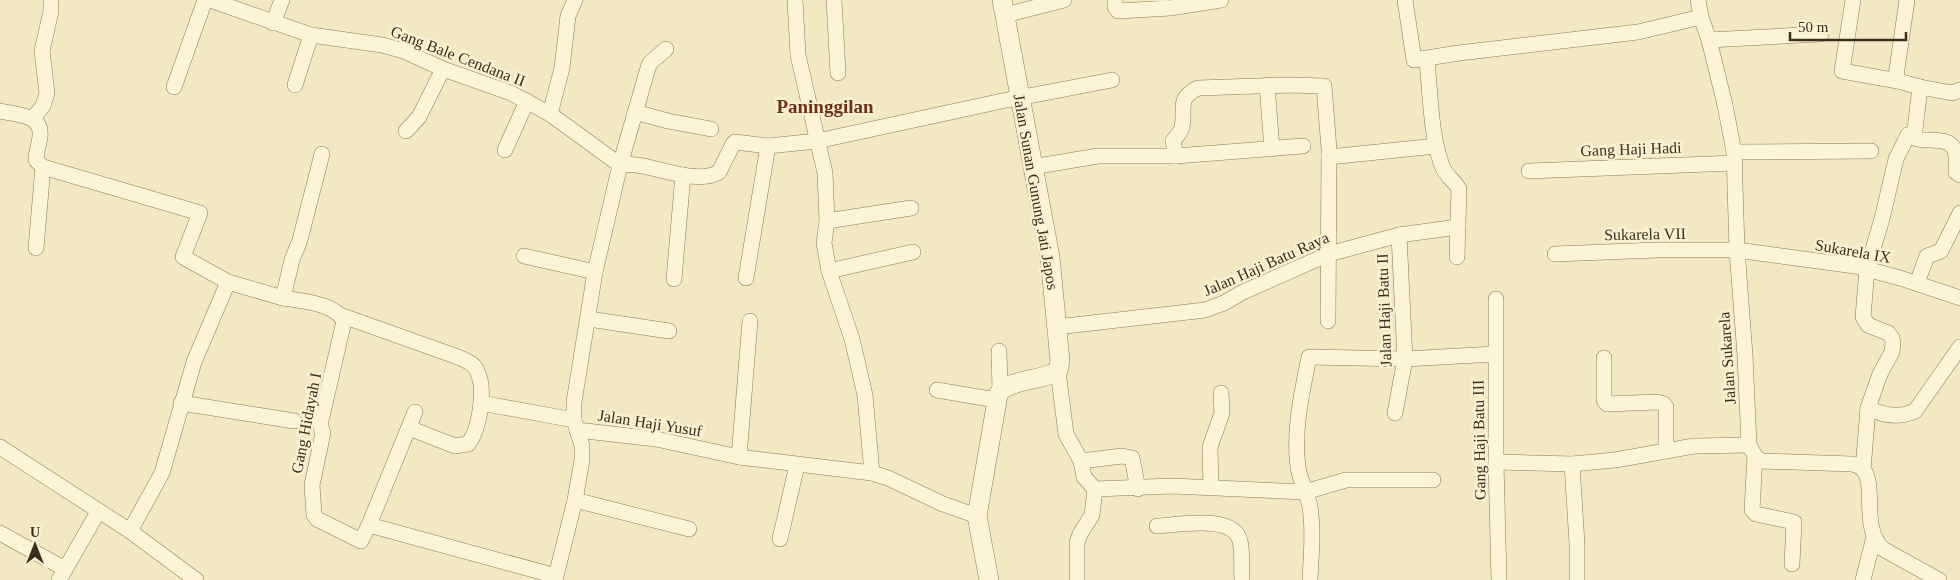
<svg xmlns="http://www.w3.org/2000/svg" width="1960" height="580" font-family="Georgia,serif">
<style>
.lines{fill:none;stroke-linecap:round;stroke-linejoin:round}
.minor-casing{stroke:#8e7957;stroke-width:16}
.tertiary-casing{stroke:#8e7957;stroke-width:20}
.minor{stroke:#fcf4d6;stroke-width:15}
.tertiary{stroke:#fcf4d6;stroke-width:19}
.labels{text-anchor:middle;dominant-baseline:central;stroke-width:5;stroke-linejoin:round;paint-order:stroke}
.street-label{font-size:16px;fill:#3c2e1d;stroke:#f9f1d2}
.quarter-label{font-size:19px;font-weight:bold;fill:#6d3018;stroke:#f9f1d2}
</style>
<rect width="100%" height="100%" fill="#f2e8c2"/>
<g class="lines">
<defs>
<g id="minor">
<path d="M210 0 311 35 382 45 404 51 443 69 511 93 550 114 620 165"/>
<path d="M795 0 798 55 825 173 827 221 824 243 829 271 852 339 865 395 872 473"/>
<path d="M834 0 838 73"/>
<path d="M1115 0V7L1118 11 1170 8 1221 0"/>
<path d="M1405 0 1414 60 1459 53 1638 32 1701 17"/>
<path d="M1698 0 1701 17 1709 40 1725 105 1734 152 1737 250 1745 355 1749 445 1755 456 1761 461 1852 464C1856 465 1860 466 1863 469 1877 486 1860 527 1883 549L1939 580"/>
<path d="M1853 0 1842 71 1898 81"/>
<path d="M1907 0 1896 76 1898 81 1920 87 1914 138C1925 143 1950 135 1955 151 1957 157 1956 166 1956 172L1960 175"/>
<path d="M1005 15 1064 0"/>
<path d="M273 23 282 0"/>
<path d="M1709 40 1821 34"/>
<path d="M1427 60C1430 91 1431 140 1443 168 1446 176 1455 181 1459 189L1457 257"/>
<path d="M295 85 311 35"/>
<path d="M1267 85 1272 149"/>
<path d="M174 87 205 0"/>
<path d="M1920 87 1952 93 1960 90"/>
<path d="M0 111C17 115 43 114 40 137 39 145 36 152 36 160L43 167 200 213 183 257 228 282 283 298"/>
<path d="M635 112 668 121 711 129"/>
<path d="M550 114 562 68 568 16 575 0"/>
<path d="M33 118 43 106 47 93 42 51 51 11V0"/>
<path d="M406 131 419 117 443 69"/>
<path d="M505 150 527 101"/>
<path d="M1734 152 1871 151"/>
<path d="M322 154 300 240 292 260 283 298C302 301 334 303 344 321L320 425 323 433 312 485 314 515 317 519 361 541 369 525 556 576"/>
<path d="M1176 156 1173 141C1176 137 1181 132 1182 127 1186 108 1176 99 1198 88L1291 85 1324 86 1329 149 1328 321"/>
<path d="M1329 157 1436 146"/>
<path d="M620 165C625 165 631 164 636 165 658 167 699 185 719 172L733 144 735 142 768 146 817 141 1002 101 1112 80"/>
<path d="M1032 167 1098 156H1176L1303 146"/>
<path d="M1529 171 1735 163"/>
<path d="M827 221 911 208"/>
<path d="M36 248 43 167"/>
<path d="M1555 254 1657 250H1737L1855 266 1900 278 1960 298"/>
<path d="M524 256 595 272"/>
<path d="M829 271 913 252"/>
<path d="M746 278 768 146"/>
<path d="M674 279 683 175"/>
<path d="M1917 283 1927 256 1941 251 1960 213"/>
<path d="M1496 299V462L1499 580"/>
<path d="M340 315 458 357C465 360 474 363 477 371 486 388 480 429 468 444L455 446 409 428"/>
<path d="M589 319 669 331"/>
<path d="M1057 327 1205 310 1224 303 1243 292 1329 254 1399 235 1458 227"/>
<path d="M999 351 1000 391"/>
<path d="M1604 358V400L1607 404 1657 402 1664 404 1666 407V451"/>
<path d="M1058 371 1066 434 1081 461 1084 477 1095 489"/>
<path d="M937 390 996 400"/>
<path d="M181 403 294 421"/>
<path d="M481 403 574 420"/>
<path d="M1868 408C1884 416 1900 418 1915 411L1960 347"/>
<path d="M1395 413 1405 359 1399 235"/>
<path d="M577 430 656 439 739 457 872 473 888 478 943 504 977 516"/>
<path d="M0 447 130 531 196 580"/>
<path d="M1755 456 1752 510 1756 514 1794 522 1792 564"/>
<path d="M739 457 750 321"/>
<path d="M1081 461 1122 456 1132 458 1138 489"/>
<path d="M1496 462 1572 464 1615 460 1694 446 1749 445"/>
<path d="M1572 464 1577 544V580"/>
<path d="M1863 470 1868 408 1880 374 1892 352 1893 343 1892 338 1888 333 1868 325 1863 317 1867 269 1882 219 1896 159 1908 135 1914 134"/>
<path d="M1211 487 1210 447 1222 413 1221 393"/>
<path d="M1095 489 1172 486 1305 492 1346 480H1433"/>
<path d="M575 500 689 529"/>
<path d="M369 525 415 412"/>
<path d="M1157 526C1178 525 1234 514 1240 541 1243 553 1241 567 1242 580"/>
<path d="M130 531 162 473 194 362 228 282"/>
<path d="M0 533 65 569"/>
<path d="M780 539 797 465"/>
<path d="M59 580 98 512"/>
<path d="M555 580 575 500 582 460V446L574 420V402L595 272 620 165 648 68 650 63 666 49"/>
<path d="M1077 580V543L1080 534 1092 515 1095 489"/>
<path d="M1310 580C1311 556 1314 531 1310 507 1308 494 1300 481 1298 467 1293 431 1302 392 1309 357L1405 359 1495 354"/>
<path d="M1863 580 1874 537"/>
</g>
<path id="tertiary" d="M989 580 977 516 998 395C1005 379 1043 381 1058 371L1060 361 1050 257 1002 0"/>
</defs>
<use href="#minor" class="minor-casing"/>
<use href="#tertiary" class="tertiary-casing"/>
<use href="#minor" class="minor"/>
<use href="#tertiary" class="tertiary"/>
</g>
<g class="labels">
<g class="street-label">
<text transform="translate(458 56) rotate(21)">Gang Bale Cendana II</text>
<text transform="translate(1631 149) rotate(-2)">Gang Haji Hadi</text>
<text transform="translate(1036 192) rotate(80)">Jalan Sunan Gunung Jati Japos</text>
<text transform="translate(1645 234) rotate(-1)">Sukarela VII</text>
<text transform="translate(1853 251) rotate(10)">Sukarela IX</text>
<text transform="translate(1266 264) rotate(-24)">Jalan Haji Batu Raya</text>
<text transform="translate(1384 310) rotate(-92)">Jalan Haji Batu II</text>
<text transform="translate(1727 358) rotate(-94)">Jalan Sukarela</text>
<text transform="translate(306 423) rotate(-79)">Gang Hidayah I</text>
<text transform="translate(650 423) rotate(9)">Jalan Haji Yusuf</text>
<text transform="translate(1479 440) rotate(-91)">Gang Haji Batu III</text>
</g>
<g class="quarter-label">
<text x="825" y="106">Paninggilan</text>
</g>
</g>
<g transform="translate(35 545)" stroke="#f9f1d2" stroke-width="4" paint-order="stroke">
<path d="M0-4L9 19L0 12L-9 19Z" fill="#3c2e1d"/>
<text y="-8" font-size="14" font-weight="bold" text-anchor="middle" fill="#3c2e1d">U</text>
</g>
<path d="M1790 32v8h116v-8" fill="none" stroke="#3c2e1d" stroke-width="2.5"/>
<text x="1798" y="32" font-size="15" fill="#3c2e1d" stroke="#f9f1d2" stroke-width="4" paint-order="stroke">50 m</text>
</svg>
